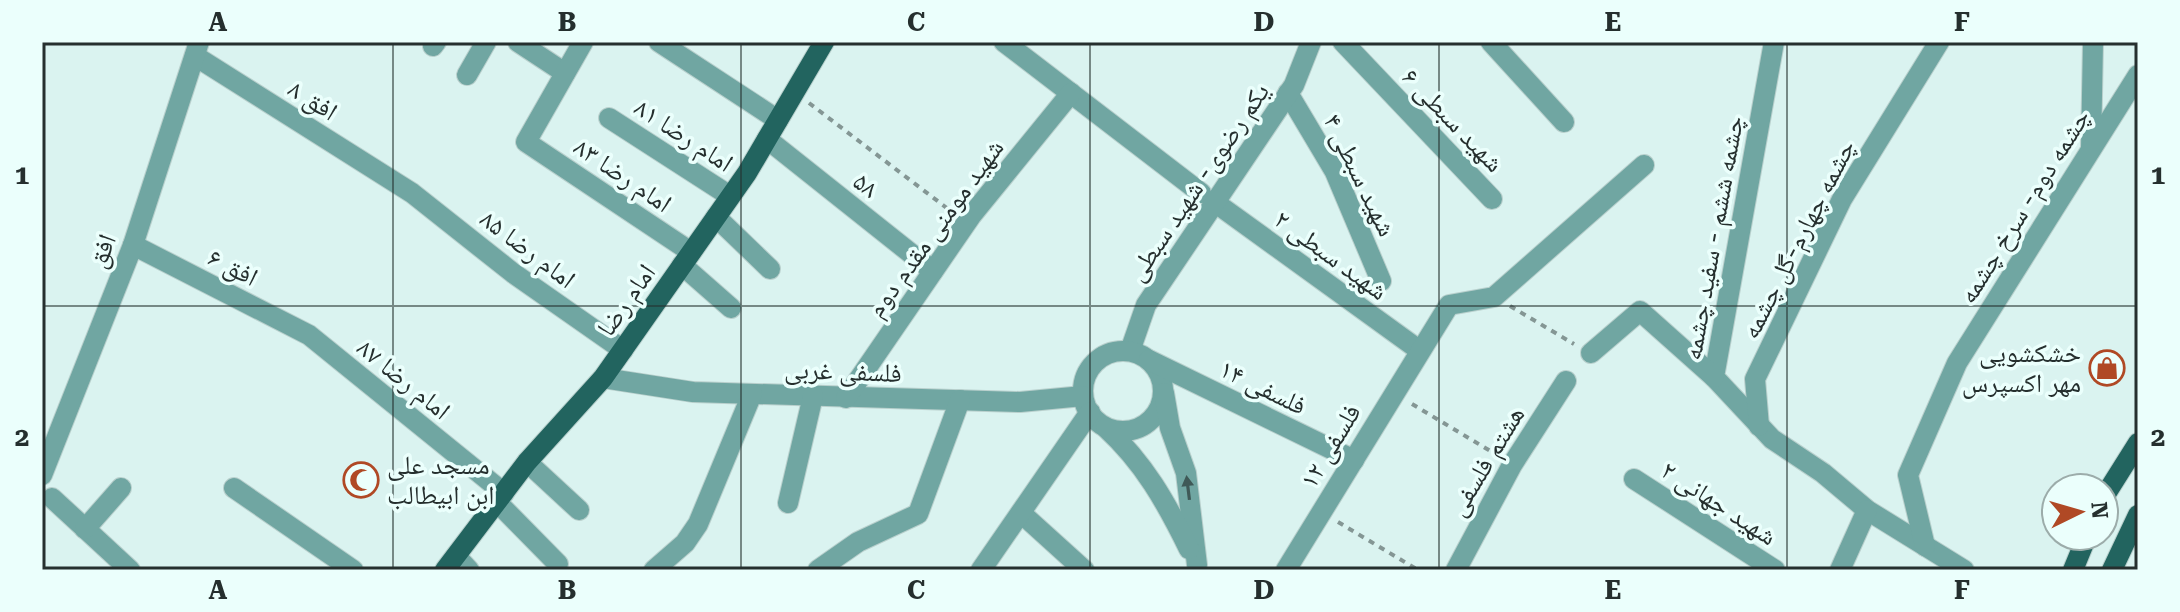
<svg xmlns="http://www.w3.org/2000/svg" width="2180" height="612" font-family="'Roboto Serif','Noto Naskh Arabic',serif">
<style>
.lines{fill:none;stroke-linecap:round;stroke-linejoin:round}
.minor-casing{stroke:#b9d0cd;stroke-width:22}
.major-casing{stroke:#b9d0cd;stroke-width:22}
.path{stroke:#849694;stroke-width:4;stroke-dasharray:6 6;stroke-linecap:butt}
.minor{stroke:#70a6a2;stroke-width:20}
.major{stroke:#22645f;stroke-width:20}
.oneway{fill:#3f5957}
.grid{fill:none;stroke:#252f2e;stroke-width:2;stroke-opacity:0.55}
.labels{text-anchor:middle;dominant-baseline:central;stroke-width:7;stroke-linejoin:round;paint-order:stroke}
.street-label{font-size:26px;fill:#252f2e;stroke:#ebfffc}
.poi-label{font-size:26px;fill:#252f2e;stroke:#ebfffc;text-anchor:end}
.neatline{fill:none;stroke:#252f2e;stroke-width:3}
.grid-label{font-size:26px;text-anchor:middle;font-weight:bold;fill:#252f2e}
</style>
<rect width="100%" height="100%" fill="#daf3f0"/>
<g class="lines">
<defs>
<g id="minor">
<path d="M518 42 565 73"/>
<path d="M583 42 526 142 691 252"/>
<path d="M659 42 778 120"/>
<path d="M1004 42 1201 193"/>
<path d="M1343 42 1492 199"/>
<path d="M1491 42 1564 122"/>
<path d="M1774 42 1714 377 1772 439 1823 473 1867 510 1964 570"/>
<path d="M433 46 436 42"/>
<path d="M195 56 412 193 513 273 623 350"/>
<path d="M467 75 486 42"/>
<path d="M1288 93 1335 172 1381 281"/>
<path d="M609 118 730 196"/>
<path d="M767 139 933 271"/>
<path d="M2091 148 2093 42"/>
<path d="M1213 201 1419 350"/>
<path d="M716 217 770 269"/>
<path d="M133 245 309 335 504 493"/>
<path d="M682 265 731 308"/>
<path d="M1130 351 1146 305 1294 85 1311 42"/>
<circle cx="1123" cy="391" r="40"/>
<path d="M1591 353 1640 311 1714 377"/>
<path d="M1149 360 1354 460"/>
<path d="M603 378 693 392 1020 402 1083 396"/>
<path d="M1164 393 1170 428 1186 473 1197 565"/>
<path d="M846 398 971 216 1071 93"/>
<path d="M1759 426 1755 379 1842 199 1939 42"/>
<path d="M1106 428C1144 463 1166 502 1189 549"/>
<path d="M527 462 579 510"/>
<path d="M42 475 133 245 199 42"/>
<path d="M1634 479 1775 570"/>
<path d="M234 488 353 570"/>
<path d="M52 498 130 570"/>
<path d="M497 502 558 564"/>
<path d="M788 503 813 396"/>
<path d="M1021 513 1084 570"/>
<path d="M85 529 121 488"/>
<path d="M1925 546 1908 475 1957 363 2138 75"/>
<path d="M456 556 469 570"/>
<path d="M654 570 685 543 698 524 752 394"/>
<path d="M818 570 858 542 918 514 960 400"/>
<path d="M981 570 1090 412"/>
<path d="M1286 570 1449 305 1494 297 1644 165"/>
<path d="M1456 570 1512 465 1566 381"/>
<path d="M1840 570 1867 510"/>
</g>
<g id="major">
<path d="M2104 497 2138 443"/>
<path d="M445 570 527 462 603 378 747 173 824 42"/>
<path d="M2073 570 2087 536"/>
<path d="M2112 570 2138 515"/>
</g>
</defs>
<use href="#minor" class="minor-casing"/>
<use href="#major" class="major-casing"/>
<g class="path">
<path d="M809 103 952 212"/>
<path d="M1510 306 1574 344"/>
<path d="M1412 404 1497 455"/>
<path d="M1338 522 1418 570"/>
</g>
<use href="#minor" class="minor"/>
<use href="#major" class="major"/>
</g>
<defs><path id="oneway-solid" d="M-6-.8H1V-3.2L6.5 0L1 3.2V.8H-6Z" transform="scale(2)"/></defs>
<use class="oneway" href="#oneway-solid" transform="translate(1188 488) rotate(-97)"/>
<path class="grid" d="M393 42V570M741 42V570M1090 42V570M1439 42V570M1787 42V570M42 306H2138"/>
<defs>
<symbol id="shop-ring" viewBox="-11 -11 22 22"><circle r="9.5" fill="#ebfffc" stroke="#b04925" stroke-width="1.5"/><path d="M-5-2.5h2.3a2.7 3.5 0 0 1 5.4 0H5L5.5 6h-11ZM-1.5-2.5h3a1.5 2.3 0 0 0-3 0Z" fill="#b04925"/></symbol>
<symbol id="mosque-ring" viewBox="-11 -11 22 22"><circle r="9.5" fill="#ebfffc" stroke="#b04925" stroke-width="1.5"/><path d="M3.5-4.9A6 6 0 1 0 3.5 4.9A5 5 0 1 1 3.5-4.9Z" fill="#b04925"/></symbol>
</defs>
<g fill-rule="evenodd">
<use href="#shop-ring" x="2087" y="348" width="40" height="40"/>
<use href="#mosque-ring" x="341" y="460" width="40" height="40"/>
</g>
<g class="labels">
<g class="street-label">
<text transform="translate(313 100) rotate(32)">افق ۸</text>
<text transform="translate(1453 120) rotate(46)">۶ شهید سبطی</text>
<text transform="translate(684 135) rotate(33)">امام رضا ۸۱</text>
<text transform="translate(623 175) rotate(34)">امام رضا ۸۳</text>
<text transform="translate(1360 175) rotate(64)">۴ شهید سبطی</text>
<text transform="translate(1198 182) rotate(-56)">یکم رضوی- شهید سبطی</text>
<text transform="translate(866 185) rotate(38)">۵۸</text>
<text transform="translate(2024 206) rotate(-58)">چشمه دوم- سرخ چشمه</text>
<text transform="translate(935 228) rotate(-54)">شهید مومنی مقدم دوم</text>
<text transform="translate(1713 238) rotate(-80)">چشمه ششم - سفید چشمه</text>
<text transform="translate(1798 239) rotate(-63)">چشمه چهارم-گل چشمه</text>
<text transform="translate(528 249) rotate(37)">امام رضا ۸۵</text>
<text transform="translate(102 251) rotate(-69)">افق</text>
<text transform="translate(1331 255) rotate(36)">۲ شهید سبطی</text>
<text transform="translate(233 267) rotate(27)">افق ۶</text>
<text transform="translate(626 300) rotate(-55)">امام رضا</text>
<text transform="translate(843 371) rotate(2)">فلسفی غربی</text>
<text transform="translate(404 379) rotate(39)">امام رضا ۸۷</text>
<text transform="translate(1263 387) rotate(26)">۱۴ فلسفی</text>
<text transform="translate(1330 446) rotate(-59)">۱۲ فلسفی</text>
<text transform="translate(1486 461) rotate(-59)">هشتم فلسفی</text>
<text transform="translate(1719 503) rotate(33)">۲ شهید جهانی</text>
</g>
<g class="poi-label">
<text x="2081" y="353">خشکشویی<tspan x="2081" dy="30">مهر اکسپرس</tspan></text>
<text x="387" y="465" text-anchor="start">مسجد علی<tspan x="387" dy="30">ابن ابیطالب</tspan></text>
</g>
</g>
<rect width="2180" height="612" fill="none" stroke="#ebfffc" stroke-width="88"/>
<g transform="translate(2080 512) rotate(85)"><circle r="38" fill="#ebfffc" stroke="#9cacaa" stroke-width="2"/>
<path d="M0-6L14 30L0 20L-14 30Z" fill="#b04925"/>
<text y="-12" font-size="22" font-weight="bold" text-anchor="middle" fill="#252f2e">N</text>
</g>
<rect x="44" y="44" width="2092" height="524" class="neatline"/>
<g class="grid-label">
<text x="218" y="31">A</text>
<text x="567" y="31">B</text>
<text x="916" y="31">C</text>
<text x="1264" y="31">D</text>
<text x="1613" y="31">E</text>
<text x="1962" y="31">F</text>
<text x="22" y="184">1</text>
<text x="2158" y="184">1</text>
<text x="22" y="446">2</text>
<text x="2158" y="446">2</text>
<text x="218" y="599">A</text>
<text x="567" y="599">B</text>
<text x="916" y="599">C</text>
<text x="1264" y="599">D</text>
<text x="1613" y="599">E</text>
<text x="1962" y="599">F</text>
</g>
</svg>
